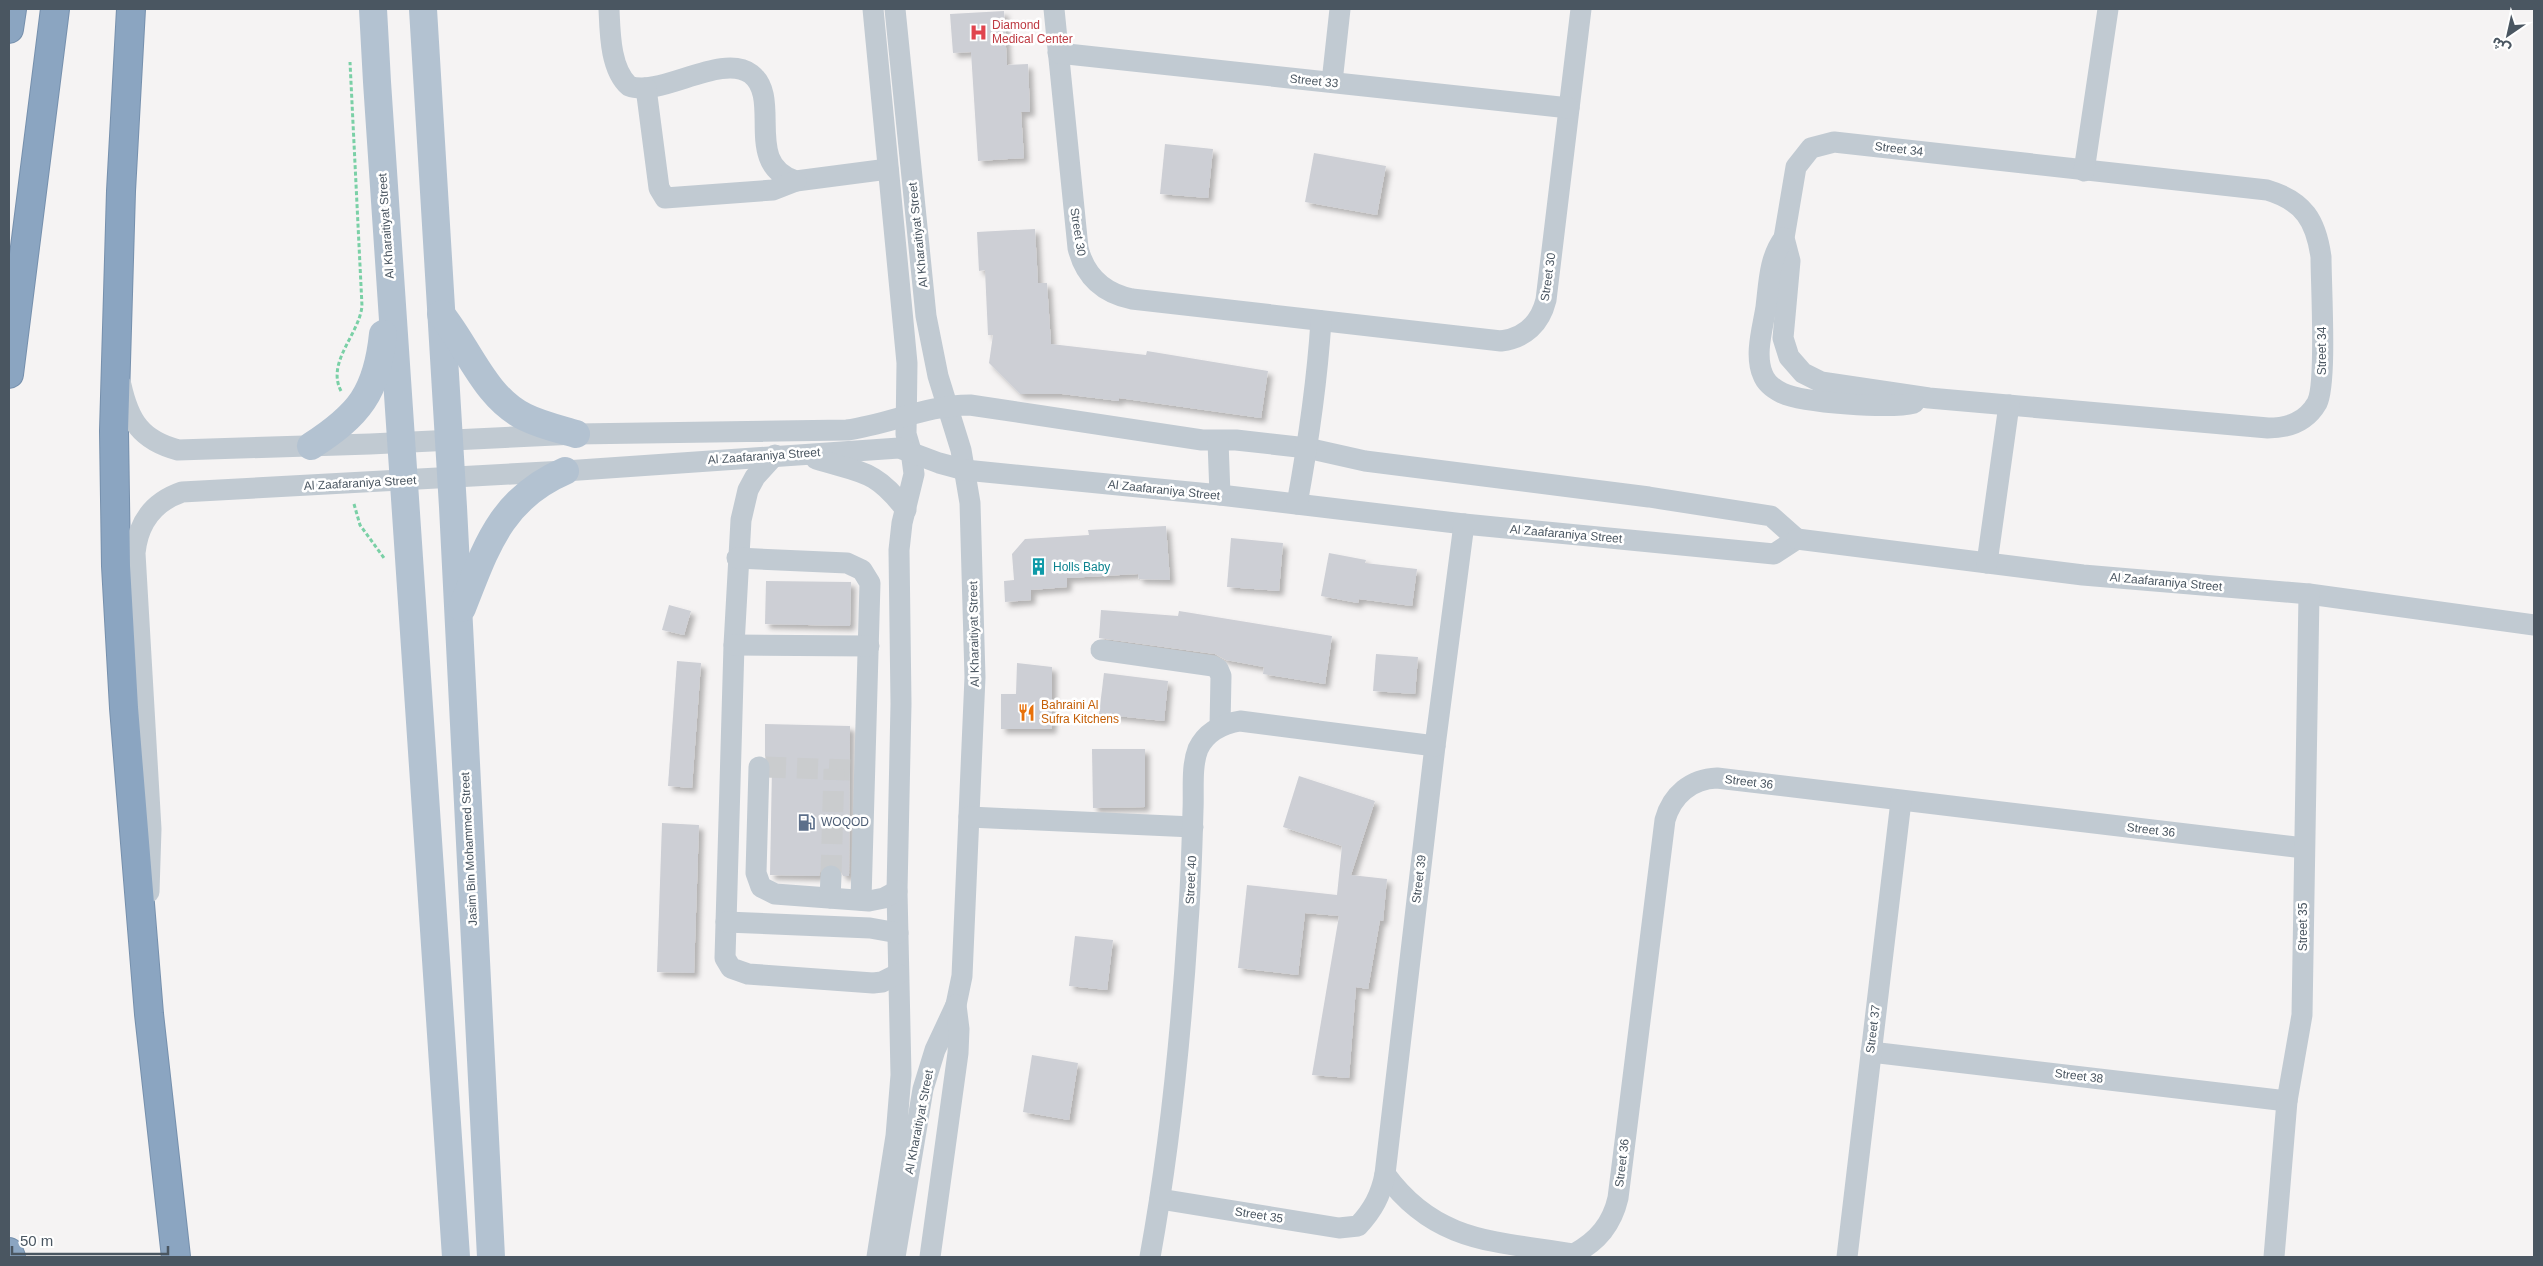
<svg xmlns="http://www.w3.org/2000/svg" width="2543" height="1266" font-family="Helvetica,'Noto Sans Arabic',sans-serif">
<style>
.building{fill:#cdcfd5;filter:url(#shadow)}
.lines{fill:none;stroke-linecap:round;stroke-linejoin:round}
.minor-tunnel{stroke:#caccce;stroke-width:21;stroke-dasharray:21 11;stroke-linecap:butt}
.highway-casing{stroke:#7690ad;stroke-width:30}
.path{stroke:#7ad0a6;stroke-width:3;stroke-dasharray:4 2.5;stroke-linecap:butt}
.minor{stroke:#c1cad2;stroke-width:21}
.major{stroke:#b3c2d1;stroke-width:28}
.highway{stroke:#8ba5c1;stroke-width:28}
.labels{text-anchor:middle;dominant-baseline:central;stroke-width:5;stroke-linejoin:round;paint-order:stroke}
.health-label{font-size:12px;fill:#be3a42;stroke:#fff;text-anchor:start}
.street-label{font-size:12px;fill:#4a5661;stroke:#fff}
.culture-label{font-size:12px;fill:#0d838f;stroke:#fff;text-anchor:start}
.food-label{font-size:12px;fill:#c56008;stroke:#fff;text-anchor:start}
.service-label{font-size:12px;fill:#4e5e75;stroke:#fff;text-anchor:start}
</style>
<defs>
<filter id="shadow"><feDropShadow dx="4.5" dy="4.5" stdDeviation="2.5" flood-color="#0004"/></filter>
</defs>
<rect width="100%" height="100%" fill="#f5f3f3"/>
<g class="building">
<path d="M1004 11 1007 65 1028 64 1030 112H1021L1024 158 978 161 971 52 953 53 950 14Z"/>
<path d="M1165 144 1213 149 1208 198 1160 194Z"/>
<path d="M1314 153 1386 166 1377 215 1305 202Z"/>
<path d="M1035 229 1038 283H1047L1051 344 1146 355 1147 351 1268 371 1261 418 1119 398V401L1062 394H1020L989 363 993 335H988L985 270 979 271 977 232Z"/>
<path d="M1166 526 1170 580 1139 579 1138 574 1067 578V587L1031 590V600L1005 602 1004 581 1014 580 1012 554 1025 539 1089 535 1088 530Z"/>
<path d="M1231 538 1283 543 1279 591 1227 587Z"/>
<path d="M1329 553 1366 560 1365 563 1417 569 1412 606 1359 599 1358 603 1321 596Z"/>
<path d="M766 581 851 582 850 626 765 624Z"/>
<path d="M669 605 691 611 684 635 662 630Z"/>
<path d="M1101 610 1178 616 1179 611 1332 636 1325 684 1263 674 1264 667 1226 660 1215 654 1099 638Z"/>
<path d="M1376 654 1418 657 1415 694 1373 691Z"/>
<path d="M677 661 701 663 692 788 668 786Z"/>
<path d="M1017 663 1052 667V729H1001V694H1016Z"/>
<path d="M1104 673 1168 681 1164 721 1099 714Z"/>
<path d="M765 724 850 726 849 876H843L838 866 831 864 821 869 819 876 770 875 772 767 765 756Z"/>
<path d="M1092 749H1145V807L1093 808Z"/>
<path d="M1299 776 1375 801 1351 875 1387 879 1383 921 1380 920 1368 989 1356 987 1349 1078 1312 1075 1339 916 1305 913 1298 975 1238 968 1247 885 1337 895 1342 846 1283 827Z"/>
<path d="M662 823 699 825 694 973 657 972Z"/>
<path d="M1075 936 1113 940 1107 990 1069 986Z"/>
<path d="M1032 1055 1078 1063 1069 1120 1023 1112Z"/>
</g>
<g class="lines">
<g class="minor-tunnel">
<path d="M765 767 850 770"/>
<path d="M831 876 834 769"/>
</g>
<defs>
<g id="highway">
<path d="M131 9 121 191 114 431 116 566 124 708 149 1014 176 1257"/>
<path d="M9 29 12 9"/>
<path d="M9 374 55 9"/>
<path d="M9 1252 11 1257"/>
</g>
</defs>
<use href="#highway" class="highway-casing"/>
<g class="path">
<path d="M341 391C326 362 359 335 362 306L350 62"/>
<path d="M354 504 360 525 384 558"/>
</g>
<g class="minor">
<path d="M609 9C610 32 610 69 629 86 660 98 722 52 751 74 783 99 742 164 796 181L888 169"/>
<path d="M873 9 907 363 906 434 911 451 914 474 902 523 899 550 901 704 897 891 901 1075 896 1136 877 1257"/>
<path d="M895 9 926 316 938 376 961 450 970 503 975 677 962 976 956 1005 935 1050 923 1089 895 1257"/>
<path d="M1054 9 1078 248C1085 276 1103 293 1132 299L1501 341C1525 338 1540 324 1546 300L1581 9"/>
<path d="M1058 53 1569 108"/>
<path d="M1332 82 1340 9"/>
<path d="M646 88 659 188 665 198 773 190 796 181"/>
<path d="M1834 142 2267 190C2304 201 2316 221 2321 257 2321 285 2327 384 2317 403 2306 422 2289 428 2268 428L1929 398 1821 382 1803 373 1789 357 1783 338 1790 261 1784 238 1796 167 1811 148Z"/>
<path d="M2084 171 2108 9"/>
<path d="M1784 238C1769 258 1769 283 1766 307 1763 327 1754 355 1763 375 1766 383 1774 389 1782 393 1803 403 1891 409 1914 403"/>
<path d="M121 385C129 421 141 440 178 450L370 444 576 434 847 430C890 424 927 405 970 405L1202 440H1236L1307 448 1365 461 1649 497 1771 516 1797 539 1774 554 1464 524 1220 495 965 470 939 463 899 448 565 471 182 492C153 502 138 523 135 553L151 829 149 892"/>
<path d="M1218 441 1220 495"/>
<path d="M775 455 755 477 748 490 741 520 734 645 725 958 731 968 748 974 873 983 882 982 898 974"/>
<path d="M816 459C861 473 875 469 906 510"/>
<path d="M1297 504C1308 444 1317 383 1321 321"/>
<path d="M1797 539 2083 575 2309 594 2534 625"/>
<path d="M737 558 847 563 862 570 870 583 861 900"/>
<path d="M1987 563 2009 405"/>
<path d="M734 645 869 646"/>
<path d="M1101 650 1213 666 1218 669 1221 676 1220 726"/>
<path d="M759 767 756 873 761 887 775 894 869 901 884 898 897 891"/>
<path d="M969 817 1193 827"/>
<path d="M830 898 831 876"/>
<path d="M726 922 870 928 898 933"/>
<path d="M1871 1052 2287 1101"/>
<path d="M1385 1174C1436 1244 1496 1241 1574 1254 1598 1241 1612 1224 1618 1198L1665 820C1672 795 1691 779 1717 778L2304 848"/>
<path d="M1160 1199 1339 1228 1358 1226C1373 1210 1381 1195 1385 1174L1435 746 1464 524"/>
<path d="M930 1257 958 1053 959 1029 956 1005"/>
<path d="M1150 1257C1170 1147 1181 1035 1188 923 1191 885 1192 847 1193 810 1194 791 1191 767 1198 749 1206 732 1222 724 1240 721L1435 746"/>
<path d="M1847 1257 1901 801"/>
<path d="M2274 1257 2287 1101 2302 1015 2309 594"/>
</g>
<g class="major">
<path d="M373 9 377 82 456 1257"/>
<path d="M423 9 453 507 491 1257"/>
<path d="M441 314C468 347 485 398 525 417 541 425 559 429 576 434"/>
<path d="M311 446C359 415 377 393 383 334"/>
<path d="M462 608C486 548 500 499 565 471"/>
</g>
<use href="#highway" class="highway"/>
</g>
<defs>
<symbol id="hospital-bare" viewBox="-9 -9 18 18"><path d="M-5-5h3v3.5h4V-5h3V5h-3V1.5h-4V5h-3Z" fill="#e0444e" stroke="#fff" stroke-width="2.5" paint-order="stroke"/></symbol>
<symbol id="building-bare" viewBox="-9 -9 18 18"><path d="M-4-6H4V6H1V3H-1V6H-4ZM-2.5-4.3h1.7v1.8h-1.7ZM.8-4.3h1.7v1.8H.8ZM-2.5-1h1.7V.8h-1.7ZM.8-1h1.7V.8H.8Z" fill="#0f9aa8" stroke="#fff" stroke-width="2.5" paint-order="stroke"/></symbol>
<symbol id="restaurant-bare" viewBox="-9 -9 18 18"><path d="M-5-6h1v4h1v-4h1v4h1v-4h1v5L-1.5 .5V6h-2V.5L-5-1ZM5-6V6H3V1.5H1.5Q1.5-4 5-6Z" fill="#e8710a" stroke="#fff" stroke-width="2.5" paint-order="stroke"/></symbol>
<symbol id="fuel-bare" viewBox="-9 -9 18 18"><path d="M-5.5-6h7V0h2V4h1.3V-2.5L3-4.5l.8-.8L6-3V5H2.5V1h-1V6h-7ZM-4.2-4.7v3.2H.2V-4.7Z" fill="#5c6f8a" stroke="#fff" stroke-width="2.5" paint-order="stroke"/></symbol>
</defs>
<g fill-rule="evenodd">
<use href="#hospital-bare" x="966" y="20" width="25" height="25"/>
<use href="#building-bare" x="1026" y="554" width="25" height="25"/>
<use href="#restaurant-bare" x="1014" y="700" width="25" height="25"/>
<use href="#fuel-bare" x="794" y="810" width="25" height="25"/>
</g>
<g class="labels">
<g class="health-label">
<text x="992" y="25">Diamond<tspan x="992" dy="14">Medical Center</tspan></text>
</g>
<g class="street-label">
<text transform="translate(1314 81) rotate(6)">Street 33</text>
<text transform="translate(1899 149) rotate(7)">Street 34</text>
<text transform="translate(386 226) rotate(-94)">Al Kharaitiyat Street</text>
<text transform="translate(1078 232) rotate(81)">Street 30</text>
<text transform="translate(918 235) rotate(-96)">Al Kharaitiyat Street</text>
<text transform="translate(1548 277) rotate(-82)">Street 30</text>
<text transform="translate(2322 351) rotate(-90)">Street 34</text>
<text transform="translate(764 456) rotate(-4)">Al Zaafaraniya Street</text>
<text transform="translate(360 483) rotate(-3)">Al Zaafaraniya Street</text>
<text transform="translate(1164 490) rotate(6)">Al Zaafaraniya Street</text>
<text transform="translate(1566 534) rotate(5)">Al Zaafaraniya Street</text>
<text transform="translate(2166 582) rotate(5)">Al Zaafaraniya Street</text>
<text transform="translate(974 634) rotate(-91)">Al Kharaitiyat Street</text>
<text transform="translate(1749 782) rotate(7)">Street 36</text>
<text transform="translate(2151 830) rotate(7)">Street 36</text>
<text transform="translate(469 849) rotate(-93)">Jasim Bin Mohammed Street</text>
<text transform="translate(1419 879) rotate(-83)">Street 39</text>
<text transform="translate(1191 880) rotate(-87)">Street 40</text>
<text transform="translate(2303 927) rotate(-90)">Street 35</text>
<text transform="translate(1873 1029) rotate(-83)">Street 37</text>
<text transform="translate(2079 1076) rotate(7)">Street 38</text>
<text transform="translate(919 1122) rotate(-79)">Al Kharaitiyat Street</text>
<text transform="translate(1622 1163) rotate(-83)">Street 36</text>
<text transform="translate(1259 1215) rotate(9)">Street 35</text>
</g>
<g class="culture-label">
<text x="1053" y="567">Holls Baby</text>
</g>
<g class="food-label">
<text x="1041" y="705">Bahraini Al<tspan x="1041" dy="14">Sufra Kitchens</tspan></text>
</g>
<g class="service-label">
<text x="821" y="822">WOQOD</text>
</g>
</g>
<rect width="2543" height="1266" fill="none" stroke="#4a5661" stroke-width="20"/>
<g transform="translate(2508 35) rotate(214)" stroke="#ffffff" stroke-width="4" paint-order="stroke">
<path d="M0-4L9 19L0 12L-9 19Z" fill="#4a5661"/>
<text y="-8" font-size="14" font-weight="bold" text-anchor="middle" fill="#4a5661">ش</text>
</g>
<path d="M12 1246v8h156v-8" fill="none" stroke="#4a5661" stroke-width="2.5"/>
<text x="20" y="1246" font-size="15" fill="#4a5661" stroke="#ffffff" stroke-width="4" paint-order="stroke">50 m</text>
</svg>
